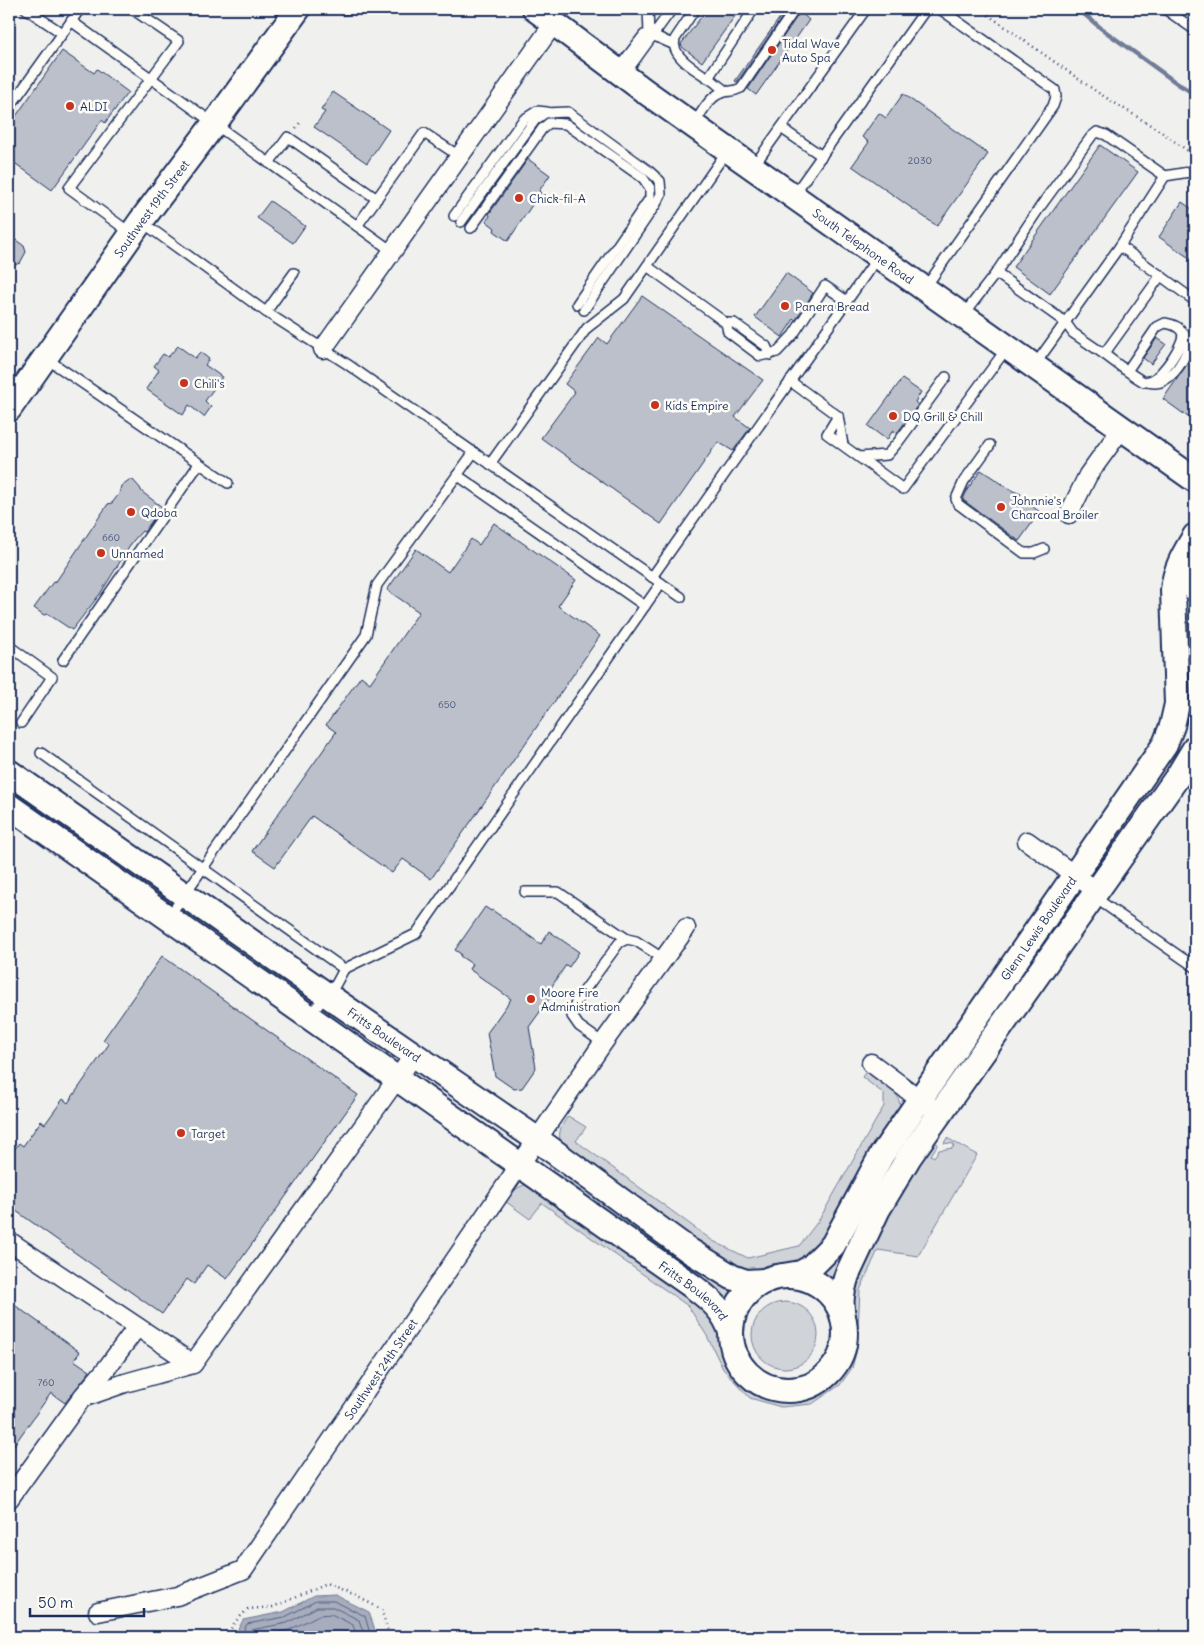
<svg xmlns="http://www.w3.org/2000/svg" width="1204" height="1646" font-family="Delius,sans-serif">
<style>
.green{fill:#d0d3d8;stroke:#76819b}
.water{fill:#a7adbd;stroke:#6f7b97}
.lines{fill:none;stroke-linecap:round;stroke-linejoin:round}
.shore{stroke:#536184;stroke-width:1}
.stream{stroke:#6f7b97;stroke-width:4.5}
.building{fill:#bbc0ca;stroke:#1b2f5e}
.lane-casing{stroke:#1b2f5e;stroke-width:12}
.street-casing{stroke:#1b2f5e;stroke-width:21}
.secondary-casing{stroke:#1b2f5e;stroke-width:28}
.path{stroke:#1b2f5e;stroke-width:2.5;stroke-dasharray:1 4;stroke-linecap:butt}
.lane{stroke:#fdfcf7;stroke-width:9}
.street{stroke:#fdfcf7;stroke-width:18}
.secondary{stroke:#fdfcf7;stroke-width:24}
.poi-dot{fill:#c8321e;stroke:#fdfcf7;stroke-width:2}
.labels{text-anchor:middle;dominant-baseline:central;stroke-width:5;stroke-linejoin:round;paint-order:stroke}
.number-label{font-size:10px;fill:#435379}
.poi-label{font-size:12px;fill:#1b2f5e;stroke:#fdfcf7;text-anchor:start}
.street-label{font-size:12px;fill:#1b2f5e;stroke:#fdfcf7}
</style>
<rect width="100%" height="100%" fill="#f0f0ee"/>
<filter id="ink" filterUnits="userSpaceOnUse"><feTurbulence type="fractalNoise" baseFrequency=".02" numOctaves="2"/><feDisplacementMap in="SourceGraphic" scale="10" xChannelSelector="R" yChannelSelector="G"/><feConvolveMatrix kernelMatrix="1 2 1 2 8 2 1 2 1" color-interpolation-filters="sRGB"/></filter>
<g filter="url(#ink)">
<g class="green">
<path d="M867 1070C883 1081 901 1089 900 1110L835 1223 810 1257 778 1271 763 1273 732 1269 563 1149C557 1134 559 1129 568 1116L586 1127 576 1141 713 1241 748 1258 799 1246 819 1220 884 1106V1094L862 1077Z"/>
<path d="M947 1138 977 1155 918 1256 878 1250 860 1290 857 1349 852 1368 840 1385 812 1404 781 1407 750 1398 723 1369 707 1336 688 1306 542 1203 530 1219 505 1201C514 1191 518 1184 533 1184L696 1297 720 1327 724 1348 732 1368 745 1382 762 1394 781 1399 799 1397 817 1389 836 1374 846 1355 849 1340 846 1300 892 1198 931 1141 938 1144 931 1155 934 1157 939 1150 953 1148 954 1144 944 1143Z"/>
<path d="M553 1165 704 1269 698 1280 549 1173 550 1166Z"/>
<path d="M835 1251 846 1257 832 1284 829 1285 817 1280V1277Z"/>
<path d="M711 1274 736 1290 732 1302 729 1304 704 1283Z"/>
<circle cx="785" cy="1335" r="33"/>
</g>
<path class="water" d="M335 1595 369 1612 377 1637H234L243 1620 283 1612 314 1596Z"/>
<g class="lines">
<g class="shore">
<path d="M240 1637 247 1624 285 1617 316 1601H334L365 1616 371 1637"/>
<path d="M247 1637 251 1630 287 1623 317 1607H333L359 1620 365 1637"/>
<path d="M255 1637 289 1630 319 1615 331 1614 353 1625 357 1637"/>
</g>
<g class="stream">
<path d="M1078 9 1102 29 1178 84 1195 94"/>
<path d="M343 14 373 9"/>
</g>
</g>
<g class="building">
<path d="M707 9H740L702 62 682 47 681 44Z"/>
<path d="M786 9H788L737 82 735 81Z"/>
<path d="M800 12 809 20 756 95 748 89Z"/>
<path d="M62 51 94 73 97 69 128 92 105 123 102 120 52 190 9 159V126Z"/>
<path d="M333 92 389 130 367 163 314 127 325 112 321 110Z"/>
<path d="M903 94 988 154 937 226 852 166 869 142 862 137 879 113 886 118Z"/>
<path d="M1100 145 1138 172 1050 294 1013 267Z"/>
<path d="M528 159 550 175 539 191 542 194 536 202H534L508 241 494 231 495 228 486 221 490 216 489 214Z"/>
<path d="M270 201 305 226 293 243 257 218Z"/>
<path d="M1182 202 1195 211V262L1159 237Z"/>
<path d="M9 235 24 246 26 252 20 263 9 267Z"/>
<path d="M786 273 813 293 796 320 794 319 782 337 755 317Z"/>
<path d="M642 296 763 380 735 417 750 428 733 451 718 442 661 524 541 438 575 392 565 384 599 338 607 344Z"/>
<path d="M1157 338 1166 344 1151 364 1143 358Z"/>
<path d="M178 346 195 358 200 352 209 359 205 365 222 377 205 401 211 407 204 417 189 405 183 415 146 389 159 370 154 366 163 354 168 357Z"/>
<path d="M1195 353V422L1163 399Z"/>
<path d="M902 379 921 392 915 402 918 405 897 433 893 430 887 440 868 426Z"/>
<path d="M981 470 1013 491 1021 494 1019 497 1040 512 1019 541 963 500 967 490Z"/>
<path d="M129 480H133L140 488 142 492 162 507 144 532 142 531 133 541 100 594 72 630 48 614 44 615 34 608 53 582 55 583 108 504 112 503 119 494 121 486Z"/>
<path d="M494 523 576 580 558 606 600 636 431 879 403 859 392 873 312 816 275 867 252 851 336 732 326 725 361 676 370 683 419 612 387 590 416 549 448 572 471 539 479 545Z"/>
<path d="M485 907 491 911 492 910 541 944 549 931 579 952 569 967 566 965 548 992 552 995 529 1027 536 1068 522 1088 514 1089 495 1076 487 1033 511 999 469 969 472 964 460 956 461 954 455 950Z"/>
<path d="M162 956 358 1095 227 1279 207 1265 194 1284 187 1279 162 1314 9 1206V1157L19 1143 23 1146 41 1121 45 1124 63 1099 68 1103 109 1044 103 1040Z"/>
<path d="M9 1301 80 1352 74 1360 90 1371 65 1403 51 1393 9 1452Z"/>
</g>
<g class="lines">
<defs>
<g id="lane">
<path d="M26 9 62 33"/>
<path d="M695 9 675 39C669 57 701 73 713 81 718 85 721 88 726 91"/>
<path d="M1165 9 1195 30"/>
<path d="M71 21 392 251"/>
<path d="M647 39 649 34 648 9"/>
<path d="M617 70 644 35C654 33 663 41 673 44"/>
<path d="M624 75 672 9"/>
<path d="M708 78 754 9"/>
<path d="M9 108 80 9"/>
<path d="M694 124C701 114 709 97 721 93 730 90 731 93 741 88L795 9"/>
<path d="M781 128 822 156"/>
<path d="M269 163 288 137 377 199"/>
<path d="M753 167 866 9"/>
<path d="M793 196 926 9"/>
<path d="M454 216 523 120 537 111 547 112"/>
<path d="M142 222 266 312 347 364 681 597"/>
<path d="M461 222 535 120 545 113 568 112 649 171 660 181 661 194 656 204 584 310"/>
<path d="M357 226 424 133 459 156"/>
<path d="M471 228 542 129 549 123 566 124 643 178 650 188V198L577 304"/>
<path d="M132 234 69 188 179 41 132 9"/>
<path d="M1120 246 1165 176 1189 172 1195 177"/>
<path d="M647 266 726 323 728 332 760 356 777 352 793 335 825 286 847 301"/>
<path d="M996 273 1065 322 1073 333 1104 354 1161 275"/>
<path d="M925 288 1053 106 1056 97 1055 90 940 9"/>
<path d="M266 312 294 273"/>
<path d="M964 314 996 273 1040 207 1091 137 1097 132 1106 135 1165 176"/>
<path d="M726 323H734L766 346 770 355"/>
<path d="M1104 354C1117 364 1130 374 1144 382 1147 381 1150 381 1152 380 1162 376 1187 341 1182 332 1179 326 1171 324 1165 323L1157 327 1127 371"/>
<path d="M47 359 228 483"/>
<path d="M1034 366 1120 246 1195 301"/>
<path d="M790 381 838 416 827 434 903 489 1007 348"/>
<path d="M1147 382C1153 383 1158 384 1163 381 1176 374 1196 347 1184 334"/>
<path d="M838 416 843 445"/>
<path d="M990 445 964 481 956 499 958 504 1024 553H1034L1044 549"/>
<path d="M859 457 887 455 899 441 946 377"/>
<path d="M490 464 587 328 624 299 727 151"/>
<path d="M457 475 645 606"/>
<path d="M652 577 878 257"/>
<path d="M9 646 52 677 21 723"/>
<path d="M63 660 199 464"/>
<path d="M41 753 344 969"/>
<path d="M525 892H558L627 939"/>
<path d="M1094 897 1195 967"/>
<path d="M168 918 366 635 377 585 474 452"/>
<path d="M309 1016 336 984 344 969 416 934 661 583"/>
<path d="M603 1043 579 1026 572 1016 576 1002 619 943 627 939 636 941 664 959"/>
</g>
<g id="street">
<path d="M323 349 554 23"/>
<path d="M1069 514 1088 475 1122 428"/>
<path d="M1027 841 1097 891"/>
<path d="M871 1063 929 1106"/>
<path d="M9 1241 193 1364 414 1055"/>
<path d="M82 1397 106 1369 137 1327"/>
<path d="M9 1499 82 1398 125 1383 193 1364"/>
<path id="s1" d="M98 1612 177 1596 243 1570 603 1043 686 928"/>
</g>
<g id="secondary">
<path id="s2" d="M535 9 646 92 1195 480"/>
<path id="s3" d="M9 409 141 221 214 124 298 9"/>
<path d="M1195 570V589"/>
<path id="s4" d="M9 772 327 995 538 1140 690 1251 732 1277 746 1282 765 1281"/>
<path id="s5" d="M9 806 695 1288C712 1301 724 1311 731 1332"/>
<path id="s6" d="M783 1276 801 1273 810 1268 833 1245 881 1156 1165 744 1172 726 1177 704 1173 590C1175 569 1184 554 1195 536"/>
<circle cx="788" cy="1333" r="57"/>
<path d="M844 1322C840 1303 841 1294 847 1275L878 1209 909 1157 1178 776 1195 748"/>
</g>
</defs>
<use href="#lane" class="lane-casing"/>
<use href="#street" class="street-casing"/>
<use href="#secondary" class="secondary-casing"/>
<g class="path">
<path d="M980 9 1097 92 1160 131 1195 156"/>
<path d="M296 128 302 120"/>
<path d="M226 1637 235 1622 248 1609 273 1607 326 1584 358 1597 381 1609 390 1637"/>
</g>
<use href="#lane" class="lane"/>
<use href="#street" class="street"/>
<use href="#secondary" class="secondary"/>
</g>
</g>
<g class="poi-dot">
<circle cx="772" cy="50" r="5"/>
<circle cx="70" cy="106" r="5"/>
<circle cx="519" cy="198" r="5"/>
<circle cx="785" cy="306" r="5"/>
<circle cx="184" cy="383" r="5"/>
<circle cx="655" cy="405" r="5"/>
<circle cx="893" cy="416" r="5"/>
<circle cx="1001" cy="507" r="5"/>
<circle cx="131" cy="512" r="5"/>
<circle cx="101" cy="553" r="5"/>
<circle cx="531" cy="999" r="5"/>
<circle cx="181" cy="1133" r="5"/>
</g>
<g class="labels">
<g class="number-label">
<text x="920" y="160">2030</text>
<text x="111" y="537">660</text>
<text x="447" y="704">650</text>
<text x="46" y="1382">760</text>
</g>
<g class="poi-label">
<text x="782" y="43">Tidal Wave<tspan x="782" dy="14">Auto Spa</tspan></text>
<text x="80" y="106">ALDI</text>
<text x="529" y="198">Chick-fil-A</text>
<text x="795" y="306">Panera Bread</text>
<text x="194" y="383">Chili's</text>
<text x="665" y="405">Kids Empire</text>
<text x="903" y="416">DQ Grill &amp; Chill</text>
<text x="1011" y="500">Johnnie's<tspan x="1011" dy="14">Charcoal Broiler</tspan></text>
<text x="141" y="512">Qdoba</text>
<text x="111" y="553">Unnamed</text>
<text x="541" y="992">Moore Fire<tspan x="541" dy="14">Administration</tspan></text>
<text x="191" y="1133">Target</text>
</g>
<g class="street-label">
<text stroke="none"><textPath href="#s3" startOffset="246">Southwest 19th Street</textPath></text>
<text stroke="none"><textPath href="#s2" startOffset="405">South Telephone Road</textPath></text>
<text stroke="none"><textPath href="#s6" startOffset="439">Glenn Lewis Boulevard</textPath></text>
<text stroke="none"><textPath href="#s4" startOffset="458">Fritts Boulevard</textPath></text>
<text stroke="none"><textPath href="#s5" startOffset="839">Fritts Boulevard</textPath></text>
<text stroke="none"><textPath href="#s1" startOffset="395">Southwest 24th Street</textPath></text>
</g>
</g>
<rect width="1204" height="1646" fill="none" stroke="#fdfcf7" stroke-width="30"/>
<rect x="15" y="15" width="1174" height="1616" fill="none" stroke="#1b2f5e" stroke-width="2" filter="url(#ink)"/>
<path d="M30 1608v8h114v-8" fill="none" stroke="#1b2f5e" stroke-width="2.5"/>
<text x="38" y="1608" font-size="15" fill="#1b2f5e" stroke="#fdfcf7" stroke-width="4" paint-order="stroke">50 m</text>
</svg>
